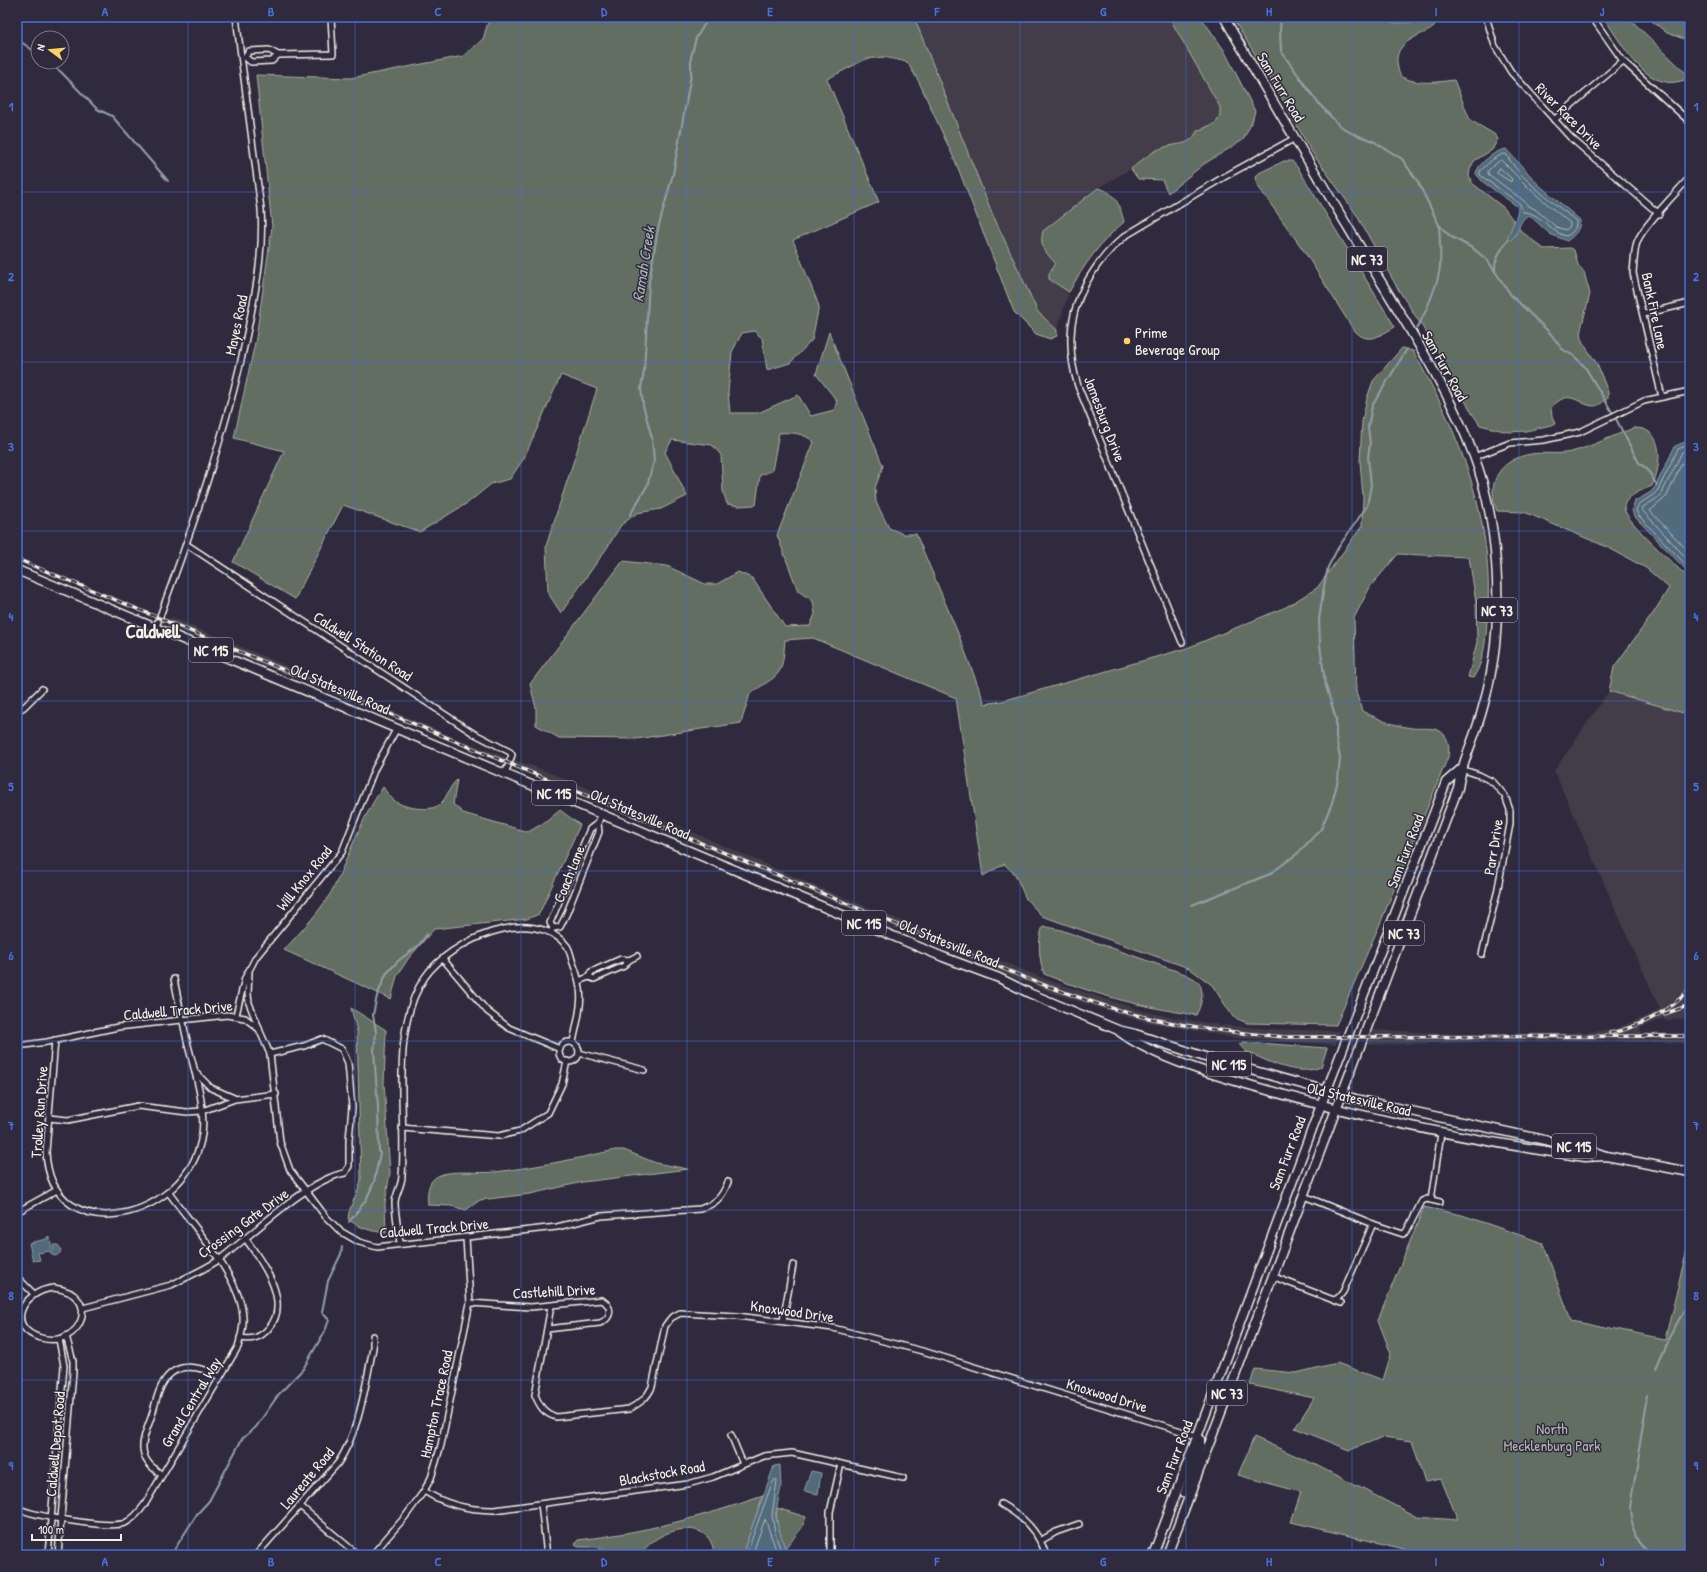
<svg xmlns="http://www.w3.org/2000/svg" width="1707" height="1572" font-family="'Patrick Hand',sans-serif">
<style>
.built{fill:#433c48}
.green{fill:#646e62;stroke:#acb0a5}
.water{fill:#516a7b;stroke:#92a0a7}
.lines{fill:none;stroke-linecap:round;stroke-linejoin:round}
.shore{stroke:#b3bbbc;stroke-width:1}
.stream{stroke:#92a0a7;stroke-width:2}
.minor-casing{stroke:#f4f1e8;stroke-width:8}
.primary-casing{stroke:#f4f1e8;stroke-width:11}
.minor{stroke:#2f2a3d;stroke-width:5}
.primary{stroke:#2f2a3d;stroke-width:8}
.rail-casing{stroke:#f4f1e8;stroke-width:3.5}
.rail{stroke:#2f2a3d;stroke-width:2;stroke-dasharray:6;stroke-linecap:butt}
.grid{fill:none;stroke:#486fdb;stroke-width:1;stroke-opacity:0.55}
.poi-dot{fill:#ffd166;stroke:#2f2a3d;stroke-width:1.5}
.labels{text-anchor:middle;dominant-baseline:central;stroke-width:3;stroke-linejoin:round;paint-order:stroke}
.shield{fill:#2f2a3d;stroke:#b9b5b5;stroke-width:1}
.shield-label{font-size:14px;font-weight:bold;fill:#f4f1e8}
.street-label{font-size:15px;fill:#f4f1e8;stroke:#2f2a3d}
.poi-label{font-size:15px;fill:#f4f1e8;stroke:#2f2a3d;text-anchor:start}
.park-label{font-size:15px;fill:#b3b6ac;stroke:#2f2a3d}
.water-label{font-size:16px;font-style:italic;fill:#abb4b7;stroke:#2f2a3d}
.district-label{font-size:19px;font-weight:bold;fill:#f4f1e8;stroke:#2f2a3d}
.neatline{fill:none;stroke:#486fdb;stroke-width:1.5}
.grid-label{font-size:13px;text-anchor:middle;font-weight:bold;fill:#486fdb}
</style>
<rect width="100%" height="100%" fill="#2f2a3d"/>
<filter id="ink" filterUnits="userSpaceOnUse"><feTurbulence type="fractalNoise" baseFrequency=".025" numOctaves="2"/><feDisplacementMap in="SourceGraphic" scale="8" xChannelSelector="R" yChannelSelector="G"/><feConvolveMatrix kernelMatrix="1 2 1 2 8 2 1 2 1" color-interpolation-filters="sRGB"/></filter>
<g filter="url(#ink)">
<g class="built">
<path d="M914 17H1169L1220 107V115L1216 123 1202 129 1186 143 1165 147 1143 159 1131 169 1098 188 1043 231V249L1056 263 1049 274V279L1069 292 1057 330 1038 312 992 213Z"/>
<path d="M171 617 456 738 508 758 505 764 167 625Z"/>
<path d="M1609 691 1690 715V1018L1666 1021 1664 1018 1640 1028 1642 1033H1690V1043L1566 1040 1368 1045 1372 1030 1470 1034 1567 1033 1612 1030 1650 1015 1660 1009 1554 771Z"/>
<path d="M514 760 533 766 654 815 818 887 1053 982 1143 1011 1170 1017 1221 1025 1271 1029 1340 1031 1336 1045 1236 1038 1140 1021 1049 992 511 767Z"/>
</g>
<g class="green">
<path d="M486 17H914L992 213 1038 312 1057 330V336L1050 339 1036 334 1014 312 956 163 919 82 907 62 884 57 866 59 827 79 879 202 793 240 819 306 812 340 790 363 767 370 762 338 754 331 742 333 732 352 728 392 730 413H758L798 395 811 416 834 410 837 401 816 374 829 332 883 466 875 488 876 502 889 528 903 534H916L958 633 985 704 1002 701 1187 648 1286 607 1317 588 1362 526 1363 497 1360 461 1362 421 1367 398 1373 381 1402 348 1413 351C1460 434 1496 523 1487 620 1486 639 1484 662 1473 678L1468 677 1477 642 1476 602 1469 557 1398 554 1370 587 1354 618 1356 692 1362 711C1378 719 1395 726 1412 728 1420 729 1431 727 1438 730 1449 735 1450 747 1448 757L1382 919 1336 1025 1247 1023 1233 1017 1212 985 1189 968 1042 916 1026 899 1015 874 1004 864 983 876 956 698 813 638 785 640C782 680 780 672 750 694L741 723 636 739 559 738 536 725V708L530 684 623 561 667 566 705 584H717L738 572 752 578 785 627 810 626 815 614 813 601 798 591 777 535 814 442C804 433 792 432 779 433L772 471 760 475 756 505 739 506 727 504 723 491 721 455 712 445 672 440 665 452 687 496 661 509 637 513 621 525 607 548 561 613 548 593 546 546 597 389 561 375 524 458 510 479 491 484 469 502 420 532 343 505 295 599 233 562 284 451 234 438 256 338 272 227 256 75 351 78 463 56 483 39 489 19Z"/>
<path d="M1169 17H1201L1224 50 1255 111 1252 122 1243 140 1204 164 1168 193 1162 180 1138 179 1131 169C1141 161 1153 150 1165 147 1178 143 1191 146 1197 131L1216 123 1220 115V107Z"/>
<path d="M1232 17H1385L1394 23 1431 21 1435 23 1434 27 1430 30C1413 38 1392 45 1398 68 1399 73 1400 77 1404 78 1420 85 1438 82 1454 80L1470 120 1494 134 1498 139 1492 150 1474 161 1470 169 1469 176 1472 183 1504 208 1521 231 1544 249 1570 248 1574 250 1578 265 1584 272 1590 294 1581 329 1582 341 1597 364 1608 392V398C1604 401 1599 406 1594 406 1579 406 1570 386 1551 408L1552 416 1555 424 1526 431 1508 432 1480 425 1470 410 1438 351 1398 289 1356 214 1311 151 1280 95Z"/>
<path d="M1603 17H1628L1690 77V79C1683 80 1673 84 1666 82 1638 78 1618 37 1603 17Z"/>
<path d="M1647 17H1690V41L1667 33Z"/>
<path d="M1284 161H1292L1298 168 1395 327C1378 336 1368 346 1353 329L1304 251 1257 185 1255 177 1257 174Z"/>
<path d="M1098 188C1116 192 1120 206 1124 222 1100 242 1084 265 1069 292L1049 279V274L1055 263C1045 251 1039 247 1043 231Z"/>
<path d="M1634 428C1665 427 1662 466 1652 486 1643 490 1624 496 1624 508 1625 521 1678 568 1690 579V715L1609 691 1614 667 1654 612 1669 588 1646 568 1607 547 1524 512 1497 511C1485 482 1501 459 1531 454 1544 452 1558 455 1571 452 1591 447 1614 435 1634 428Z"/>
<path d="M457 780 453 804 463 813 528 832 547 821 560 810 580 825 539 914 527 919 434 929 408 959 397 976 391 999 284 950C302 930 323 909 335 885 350 852 362 817 383 787 386 791 390 798 395 801 404 808 430 812 439 805 447 799 449 786 457 780Z"/>
<path d="M1043 926 1061 930 1185 974C1189 976 1194 978 1197 981 1206 989 1201 1007 1196 1015 1141 1007 1095 995 1044 974 1039 958 1037 942 1043 926Z"/>
<path d="M351 1008 386 1030 384 1083 390 1173 385 1203 386 1233C371 1231 361 1229 348 1219 349 1204 359 1194 361 1179L357 1031Z"/>
<path d="M1244 1042 1327 1048 1321 1067C1295 1077 1268 1061 1245 1051L1239 1044Z"/>
<path d="M615 1150H624L656 1163 688 1169 583 1182 530 1194 480 1200 466 1210 451 1206 428 1205C427 1195 427 1181 438 1176 451 1169 480 1174 495 1172 536 1167 576 1159 615 1150Z"/>
<path d="M1424 1207 1462 1215 1543 1243 1571 1320 1665 1339 1690 1238V1555H1403L1404 1549 1291 1522 1301 1492 1238 1475 1254 1437 1314 1464 1417 1517 1458 1520 1441 1479 1425 1482 1412 1441 1383 1437 1350 1450 1295 1428 1314 1398 1250 1385 1255 1369 1296 1373 1337 1363 1383 1380 1391 1354 1378 1320Z"/>
<path d="M763 1496 742 1555H714C712 1513 654 1529 641 1555H613L597 1547H580L575 1544 578 1540C642 1533 702 1517 763 1496Z"/>
<path d="M777 1508 806 1517 802 1528 785 1548C780 1537 775 1521 777 1508Z"/>
</g>
<g class="water">
<path d="M1506 149 1539 185 1580 220C1580 230 1575 235 1567 241L1550 234 1529 215C1517 219 1520 239 1507 241 1509 231 1519 214 1518 207L1483 182 1476 174C1477 164 1496 150 1506 149Z"/>
<path d="M1690 440V574L1634 516 1632 510 1635 501 1651 492 1655 487 1675 446Z"/>
<path d="M47 1237H50L52 1250H54L53 1245H58L61 1249 60 1253 56 1256 52 1255 50 1251 38 1253 40 1260 33 1261 29 1243 47 1239Z"/>
<path d="M780 1465 781 1487 775 1516 787 1555H742L774 1466Z"/>
<path d="M811 1471 821 1473 818 1494 804 1491Z"/>
</g>
<g class="lines">
<g class="shore">
<path d="M1503 154H1506C1520 180 1554 202 1576 221 1577 228 1572 234 1566 236 1549 232 1541 212 1523 212L1520 204 1480 175V171L1492 160Z"/>
<path d="M1501 160 1533 192 1570 223V226L1566 230 1556 227 1535 209 1528 206 1523 200 1488 174V171Z"/>
<path d="M1500 168 1512 179 1511 182 1497 173Z"/>
<path d="M1690 444 1678 449 1658 490 1653 495 1639 504 1636 510 1638 515 1690 569"/>
<path d="M1690 449 1682 452 1662 493 1656 499 1643 507 1642 510 1690 562"/>
<path d="M1690 455 1686 457 1680 467 1667 496 1650 511 1690 553"/>
<path d="M746 1555 771 1486 775 1479 777 1480 772 1516 776 1537 783 1555"/>
<path d="M752 1555 765 1519 778 1555"/>
</g>
<g class="stream">
<path d="M1281 17 1280 31 1281 51 1318 103 1339 125 1351 133 1373 141 1402 159 1418 182 1439 225 1450 236 1474 249 1488 261 1511 295 1550 333 1562 349 1574 356 1585 367 1612 412"/>
<path d="M17 39 38 54"/>
<path d="M48 62 61 72 97 109 112 116 168 181"/>
<path d="M1495 271C1494 259 1501 250 1507 241"/>
<path d="M1417 328C1425 314 1439 282 1440 266 1441 253 1440 240 1439 226"/>
<path d="M1616 419 1639 463 1647 469 1657 485"/>
<path d="M630 515 647 486 654 461 652 438 643 405 641 388 644 371 649 282 658 229 673 174 691 75V57L696 38 709 17"/>
<path d="M1192 905 1270 874 1298 853 1321 829 1332 803 1338 780 1340 758 1336 736V719L1325 683 1320 645 1319 620 1324 586 1328 567 1338 548 1367 506 1371 485 1368 457 1370 444 1368 427 1372 406 1407 349"/>
<path d="M349 1222 366 1200 374 1182 380 1153 379 1152 378 1107 374 1051 376 1032 373 1015 377 996 386 974 398 961 419 945 427 934"/>
<path d="M1655 1368 1666 1343 1690 1300"/>
<path d="M1648 1395 1629 1509C1630 1530 1640 1541 1655 1555"/>
<path d="M171 1555 197 1514 209 1501 242 1439 256 1427 279 1394 303 1369 325 1331 329 1320 322 1312 328 1281 341 1254 342 1247"/>
</g>
<defs>
<g id="minor">
<path d="M1486 17 1495 46 1511 72 1570 137 1659 214"/>
<path d="M1592 17 1623 61 1690 122"/>
<path d="M269 50 278 55 272 61 251 62 245 57 249 51Z"/>
<path d="M278 55 333 54 331 17"/>
<path d="M1554 120 1623 61"/>
<path d="M1643 314 1690 303"/>
<path d="M1662 397 1633 273C1634 263 1634 252 1637 242 1642 227 1678 191 1690 177"/>
<path d="M1474 457 1510 443 1544 440 1580 432 1644 401 1690 391"/>
<path d="M186 544 473 733 510 752 512 755 505 774"/>
<path d="M156 627C191 532 225 437 246 338 255 295 264 254 261 209L236 17"/>
<path d="M1182 642 1078 386C1074 373 1071 359 1071 344 1069 302 1094 262 1125 236L1224 177 1295 138"/>
<path d="M17 711 24 707 42 689"/>
<path d="M1461 769 1479 775 1493 782 1505 796 1510 810V824L1497 893 1482 954"/>
<path d="M553 928 560 927 566 915 599 832 598 823 602 813"/>
<path d="M552 930 553 928 550 923 590 829 598 823"/>
<path d="M443 959 487 1011 509 1028 560 1049"/>
<path d="M249 972 248 994 249 1003 259 1028"/>
<path d="M589 977 591 972 621 959 629 960 637 956"/>
<path d="M581 980 589 977 594 979 624 966 629 960"/>
<path d="M236 1015 245 978 256 957 342 852 375 768 397 728"/>
<path d="M55 1040 46 1152C51 1254 190 1220 202 1134 206 1104 194 1070 187 1041 183 1021 178 1000 174 979"/>
<circle cx="569" cy="1052" r="10"/>
<path d="M17 1046 47 1042 118 1027 227 1015 245 1018 259 1029 270 1054 280 1142 290 1170 326 1217 340 1231 359 1242 377 1247 557 1227 601 1216 700 1209C715 1204 722 1198 728 1182"/>
<path d="M579 1053 644 1070"/>
<path d="M195 1072 211 1088 234 1098"/>
<path d="M49 1118 68 1120 138 1106 187 1112 202 1111 235 1099 276 1094"/>
<path d="M402 1128 499 1136 520 1131 548 1113 562 1084 567 1061"/>
<path d="M1304 1196 1373 1224"/>
<path d="M1431 1200 1441 1133"/>
<path d="M17 1212 57 1190"/>
<path d="M400 1244C399 1231 395 1216 395 1202 396 1193 402 1185 402 1176 407 1116 389 1029 425 977 450 941 532 903 567 946 570 950 571 958 573 963 586 995 580 1009 573 1042"/>
<path d="M1272 1276 1341 1303"/>
<path d="M17 1277 34 1294"/>
<path d="M54 1288C103 1294 82 1349 41 1338 5 1328 21 1291 54 1288Z"/>
<path d="M1334 1300 1338 1298 1343 1292 1373 1224 1403 1234 1406 1232 1422 1201 1427 1199 1440 1202"/>
<path d="M470 1303 531 1307 602 1300C613 1307 612 1318 600 1323L547 1329"/>
<path d="M551 1306 535 1395C540 1407 544 1413 556 1417L629 1409C640 1403 647 1398 652 1387L665 1326 671 1318 680 1313 737 1316 833 1328 926 1352 1197 1436"/>
<path d="M83 1308 171 1285C187 1277 206 1269 220 1259 251 1236 308 1179 345 1173L349 1166V1140L352 1107 348 1063 342 1049 322 1039 304 1046 270 1054"/>
<path d="M783 1321 793 1265"/>
<path d="M240 1338C252 1340 260 1338 268 1329 293 1303 261 1260 245 1238"/>
<path d="M731 1435 743 1464"/>
<path d="M162 1475C155 1469 146 1464 144 1454 140 1442 148 1427 152 1415 155 1405 157 1393 163 1383 176 1360 201 1366 220 1377"/>
<path d="M424 1491C446 1505 468 1510 494 1510L688 1484 713 1477 764 1456 792 1453 903 1478"/>
<path d="M541 1504 547 1555"/>
<path d="M1001 1504C1021 1515 1039 1532 1046 1555"/>
<path d="M300 1506 358 1555"/>
<path d="M17 1508C33 1516 109 1529 125 1523 134 1519 140 1511 145 1504L238 1347C241 1337 244 1327 243 1317 241 1277 192 1225 169 1193"/>
<path d="M1040 1541 1056 1532 1079 1524"/>
<path d="M48 1555 64 1366 59 1339"/>
<path d="M58 1555 73 1372V1361L66 1336"/>
<path d="M256 1555 338 1463C360 1429 365 1387 373 1348V1336"/>
<path d="M372 1555 405 1517 424 1491 431 1478 441 1445 470 1303 466 1238"/>
<path d="M830 1555V1512L841 1464"/>
</g>
<g id="primary">
<path d="M17 570 943 957 999 978 1029 993 1118 1030 1135 1034 1208 1058 1356 1099 1586 1149 1606 1156"/>
<path d="M1120 1032C1155 1058 1217 1076 1260 1088 1366 1119 1475 1141 1585 1157L1606 1156 1690 1172"/>
<path d="M1185 1493 1200 1446V1439L1197 1436"/>
<path d="M1153 1555 1321 1105 1446 782 1461 769"/>
<path d="M1167 1555 1458 788C1461 766 1470 748 1477 727 1489 691 1496 653 1497 615 1499 563 1492 504 1474 456 1446 382 1400 315 1360 247 1314 171 1268 94 1224 17"/>
</g>
</defs>
<use href="#minor" class="minor-casing"/>
<use href="#primary" class="primary-casing"/>
<use href="#minor" class="minor"/>
<use href="#primary" class="primary"/>
<defs>
<g id="rail">
<path d="M17 559 1033 981C1066 993 1098 1005 1132 1014 1182 1027 1235 1033 1287 1037L1690 1036"/>
<path d="M1664 1014 1690 1005"/>
<path d="M1610 1033C1638 1028 1670 1011 1690 989"/>
</g>
</defs>
<use href="#rail" class="rail-casing"/>
<use href="#rail" class="rail"/>
</g>
</g>
<path class="grid" d="M188 17V1555M355 17V1555M521 17V1555M687 17V1555M854 17V1555M1020 17V1555M1186 17V1555M1352 17V1555M1519 17V1555M17 192H1690M17 362H1690M17 531H1690M17 701H1690M17 871H1690M17 1041H1690M17 1210H1690M17 1380H1690"/>
<circle class="poi-dot" cx="1127" cy="341" r="4"/>
<g class="labels">
<g class="shield">
<rect x="1347" y="247" width="40" height="24" rx="3"/>
<rect x="1477" y="598" width="40" height="24" rx="3"/>
<rect x="189" y="638" width="44" height="24" rx="3"/>
<rect x="532" y="781" width="44" height="24" rx="3"/>
<rect x="842" y="911" width="44" height="24" rx="3"/>
<rect x="1384" y="921" width="40" height="24" rx="3"/>
<rect x="1207" y="1052" width="44" height="24" rx="3"/>
<rect x="1552" y="1134" width="44" height="24" rx="3"/>
<rect x="1207" y="1381" width="40" height="24" rx="3"/>
</g>
<g class="shield-label">
<text x="1367" y="259">NC 73</text>
<text x="1497" y="610">NC 73</text>
<text x="211" y="650">NC 115</text>
<text x="554" y="793">NC 115</text>
<text x="864" y="923">NC 115</text>
<text x="1404" y="933">NC 73</text>
<text x="1229" y="1064">NC 115</text>
<text x="1574" y="1146">NC 115</text>
<text x="1227" y="1393">NC 73</text>
</g>
<g class="street-label">
<text transform="translate(1281 87) rotate(59)">Sam Furr Road</text>
<text transform="translate(1569 116) rotate(45)">River Race Drive</text>
<text transform="translate(1655 311) rotate(78)">Bank Fire Lane</text>
<text transform="translate(236 325) rotate(-78)">Mayes Road</text>
<text transform="translate(1445 366) rotate(61)">Sam Furr Road</text>
<text transform="translate(1105 419) rotate(69)">Jamesburg Drive</text>
<text transform="translate(363 646) rotate(33)">Caldwell Station Road</text>
<text transform="translate(340 689) rotate(23)">Old Statesville Road</text>
<text transform="translate(640 814) rotate(23)">Old Statesville Road</text>
<text transform="translate(1493 847) rotate(-81)">Parr Drive</text>
<text transform="translate(1405 851) rotate(-69)">Sam Furr Road</text>
<text transform="translate(569 874) rotate(-68)">Coach Lane</text>
<text transform="translate(304 878) rotate(-51)">Will Knox Road</text>
<text transform="translate(949 943) rotate(22)">Old Statesville Road</text>
<text transform="translate(178 1010) rotate(-5)">Caldwell Track Drive</text>
<text transform="translate(1359 1099) rotate(13)">Old Statesville Road</text>
<text transform="translate(39 1112) rotate(-86)">Trolley Run Drive</text>
<text transform="translate(1287 1153) rotate(-69)">Sam Furr Road</text>
<text transform="translate(243 1223) rotate(-36)">Crossing Gate Drive</text>
<text transform="translate(434 1228) rotate(-5)">Caldwell Track Drive</text>
<text transform="translate(554 1291) rotate(-3)">Castlehill Drive</text>
<text transform="translate(792 1311) rotate(8)">Knoxwood Drive</text>
<text transform="translate(1107 1395) rotate(17)">Knoxwood Drive</text>
<text transform="translate(191 1402) rotate(-59)">Grand Central Way</text>
<text transform="translate(436 1404) rotate(-78)">Hampton Trace Road</text>
<text transform="translate(55 1444) rotate(-85)">Caldwell Depot Road</text>
<text transform="translate(1174 1457) rotate(-69)">Sam Furr Road</text>
<text transform="translate(662 1473) rotate(-10)">Blackstock Road</text>
<text transform="translate(307 1478) rotate(-50)">Laureate Road</text>
</g>
<g class="poi-label">
<text x="1135" y="332">Prime<tspan x="1135" dy="17">Beverage Group</tspan></text>
</g>
<g class="park-label">
<text x="1552" y="1428">North<tspan x="1552" dy="17">Mecklenburg Park</tspan></text>
</g>
<g class="water-label">
<text transform="translate(643 264) rotate(-81)">Ramah Creek</text>
</g>
<g class="district-label">
<text x="153" y="631">Caldwell</text>
</g>
</g>
<rect width="1707" height="1572" fill="none" stroke="#2f2a3d" stroke-width="44"/>
<g transform="translate(50 50) rotate(286)"><circle r="19" fill="#2f2a3d" stroke="#7e7a81"/>
<path d="M0-3L7 15L0 10L-7 15Z" fill="#ffd166"/>
<text y="-6" font-size="11" font-weight="bold" text-anchor="middle" fill="#f4f1e8">N</text>
</g>
<path d="M32 1534v6h89v-6" fill="none" stroke="#f4f1e8" stroke-width="2"/>
<text x="38" y="1534" font-size="12" fill="#f4f1e8" stroke="#2f2a3d" stroke-width="3" paint-order="stroke">100 m</text>
<rect x="22" y="22" width="1663" height="1528" class="neatline"/>
<g class="grid-label">
<text x="105" y="16">A</text>
<text x="271" y="16">B</text>
<text x="438" y="16">C</text>
<text x="604" y="16">D</text>
<text x="770" y="16">E</text>
<text x="937" y="16">F</text>
<text x="1103" y="16">G</text>
<text x="1269" y="16">H</text>
<text x="1436" y="16">I</text>
<text x="1602" y="16">J</text>
<text x="11" y="111">1</text>
<text x="1696" y="111">1</text>
<text x="11" y="281">2</text>
<text x="1696" y="281">2</text>
<text x="11" y="451">3</text>
<text x="1696" y="451">3</text>
<text x="11" y="621">4</text>
<text x="1696" y="621">4</text>
<text x="11" y="791">5</text>
<text x="1696" y="791">5</text>
<text x="11" y="960">6</text>
<text x="1696" y="960">6</text>
<text x="11" y="1130">7</text>
<text x="1696" y="1130">7</text>
<text x="11" y="1300">8</text>
<text x="1696" y="1300">8</text>
<text x="11" y="1470">9</text>
<text x="1696" y="1470">9</text>
<text x="105" y="1566">A</text>
<text x="271" y="1566">B</text>
<text x="438" y="1566">C</text>
<text x="604" y="1566">D</text>
<text x="770" y="1566">E</text>
<text x="937" y="1566">F</text>
<text x="1103" y="1566">G</text>
<text x="1269" y="1566">H</text>
<text x="1436" y="1566">I</text>
<text x="1602" y="1566">J</text>
</g>
</svg>
